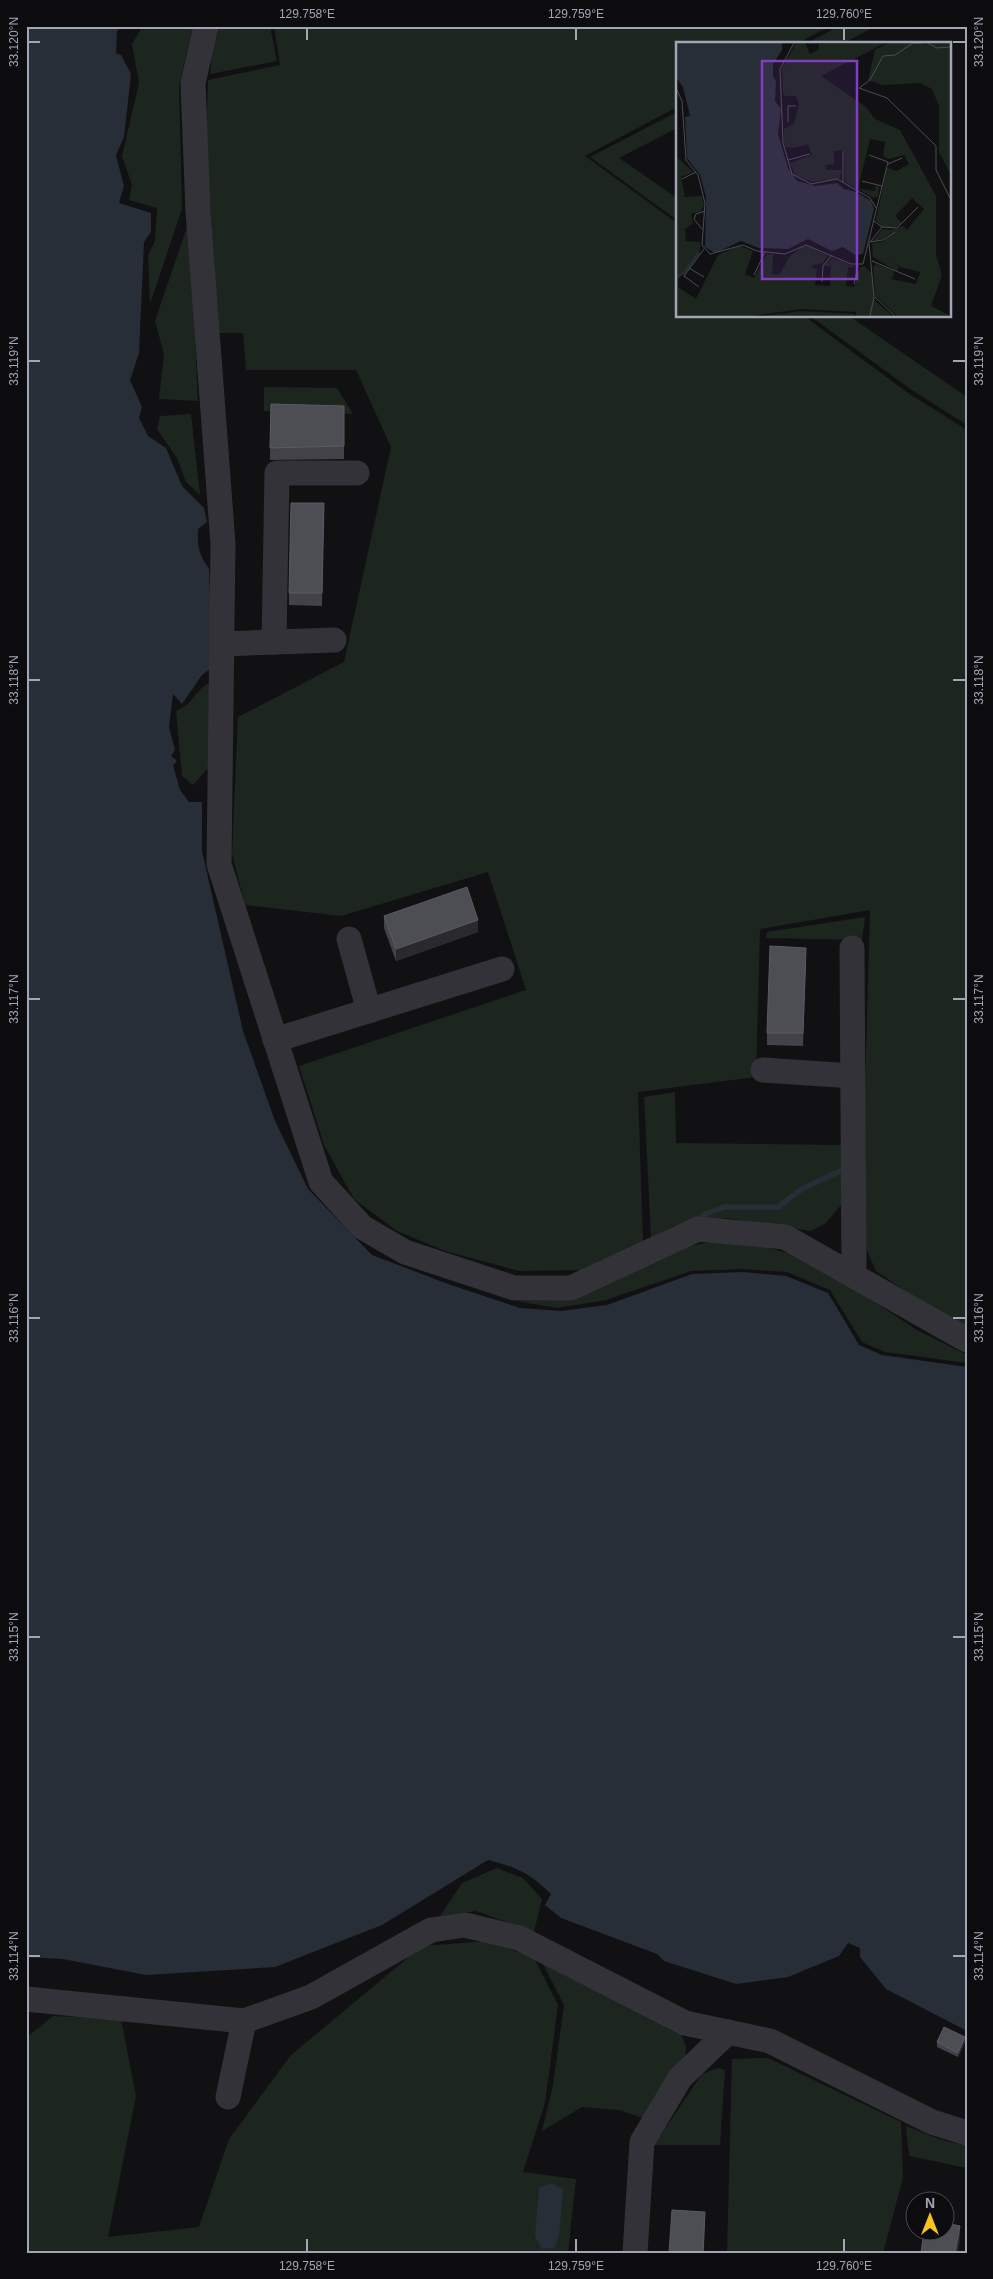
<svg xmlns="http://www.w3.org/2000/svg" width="993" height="2279" font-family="Helvetica,sans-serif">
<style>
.green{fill:#1d251f}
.water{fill:#272e37}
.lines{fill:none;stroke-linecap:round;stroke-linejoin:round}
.stream{stroke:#272e37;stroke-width:5.5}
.minor{stroke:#323238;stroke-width:25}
.wall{fill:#424248}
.shaded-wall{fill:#2a2a2e}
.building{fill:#4d4d54;stroke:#5a5b63}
.ticks{fill:none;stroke:#a2a6b4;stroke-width:2}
.inset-river{fill:none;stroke:#272e37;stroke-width:2.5}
.inset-road{fill:none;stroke:#4b4d53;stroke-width:1}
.view{fill:#813ebd;fill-opacity:0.15;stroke:#813ebd;stroke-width:2.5}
.inset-edge{fill:none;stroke:#a2a6b4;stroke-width:2.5}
.neatline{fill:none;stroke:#a2a6b4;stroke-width:2}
.ticks-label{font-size:12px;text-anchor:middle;fill:#a2a6b4}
</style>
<rect width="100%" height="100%" fill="#111113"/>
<g class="green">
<path d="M143 26H193L179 86 182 209 150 304 148 256 155 241 157 208 129 200 132 185 122 156 139 83 132 44Z"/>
<path d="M219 26H270L277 61 210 74 212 52Z"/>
<path d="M274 26H830L796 44H677V107L585 156 677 223V316H804L908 393 967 430V1326L923 1303 876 1271 861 1237 870 910 760 929 756 1077 638 1092 643 1241 584 1270 519 1271 445 1251 397 1231 354 1199 324 1145 299 1066 526 990 488 872 341 916 245 905 232 854 238 717 344 662 391 447 356 370H246L243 333H219L206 146 208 80 280 65Z"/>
<path d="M839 26H876L842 44H806Z"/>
<path d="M677 112V128L619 158 677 198V220L590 157Z"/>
<path d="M189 221 198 401 159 399 164 354 155 321Z"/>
<path d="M810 316H849L967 397V425L912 390Z"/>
<path d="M264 387 337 388 353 414 264 411Z"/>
<path d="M191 414 200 495 186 482 177 458 157 429 160 416Z"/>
<path d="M212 681 209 767 193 785 182 776 176 711C194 704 193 691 212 681Z"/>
<path d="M865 917 862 940 766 938 767 932Z"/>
<path d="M675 1092 676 1143 842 1145 841 1205 826 1223 811 1231 727 1218 676 1225 651 1238 644 1097Z"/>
<path d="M711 1242 750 1243 795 1255 835 1276 917 1330 967 1355V1363L885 1352 862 1342 830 1290 787 1272 742 1269 691 1271 606 1300 557 1308 516 1301 556 1300 684 1247Z"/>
<path d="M497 1868 523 1878 542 1899 534 1932 476 1911 440 1916 462 1883Z"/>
<path d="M488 1941 534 1958 558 2005 545 2103 523 2172 576 2179 568 2253H26V2038L53 2016 121 2019 136 2096 108 2237 199 2227 229 2139 291 2055 422 1946Z"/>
<path d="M543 1964 680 2032 686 2046 685 2064 646 2119 619 2110 582 2107 542 2131 553 2085 564 2005Z"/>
<path d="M768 2058 901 2122 903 2178 883 2253H727L732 2059Z"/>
<path d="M718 2068 725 2070 720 2145H654L702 2074Z"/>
<path d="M906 2126 939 2139 967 2146V2168L909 2156Z"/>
</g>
<g class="water">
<path d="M26 26H122L117 31 116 53 121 55 131 74 124 137 116 155 124 186 119 203 151 213V232L144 242 139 353 130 380 142 407 139 418 148 436 166 448 182 486 204 508 207 522 198 529C197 546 199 555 209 569L213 667 202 675 182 704 173 694 169 727 175 750 171 756 177 761 173 765 180 790 189 802H202V851L243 1031 275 1121 308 1189 372 1255 448 1284 520 1308 561 1311 607 1305 692 1274 743 1272 786 1276 828 1293 859 1345 882 1355 967 1367V2031L886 1989 860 1957V1948L848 1943 839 1956 788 1977 736 1984 664 1961 657 1954 561 1918 545 1905 551 1894C528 1872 518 1868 488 1860L382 1925 275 1967 146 1975 63 1959 26 1957Z"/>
<path d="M551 2183 563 2189 559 2237 554 2248 542 2249 535 2236 539 2188Z"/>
</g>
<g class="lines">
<path class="stream" d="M697 1222 705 1214 725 1207H778L802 1189 840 1171"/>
<g class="minor">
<path d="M206 26 193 83 198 211 223 544 219 864 321 1182 362 1227 405 1252 514 1288H571L698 1229 785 1237 967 1340"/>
<path d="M274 642 277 473H357"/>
<path d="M222 644 334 640"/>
<path d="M349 939 369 1011"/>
<path d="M852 948 854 1275"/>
<path d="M275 1040 502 969"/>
<path d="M763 1070 853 1076"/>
<path d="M26 1999 244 2021 311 1997 431 1930 465 1925 519 1938 685 2023 770 2041 932 2122 967 2133"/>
<path d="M228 2097 244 2021"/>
<path d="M635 2253 642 2142 680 2078 728 2032"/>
</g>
</g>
<g class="wall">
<path d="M271 404 344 406V459L270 460Z"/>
<path d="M324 503 322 606 289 605V593Z"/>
<path d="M384 916 478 932 396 961 384 928Z"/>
<path d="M806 960 803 1046 767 1045V1033Z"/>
<path d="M937 2042H965L958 2057 937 2047Z"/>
</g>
<g class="shaded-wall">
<path d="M478 920V932L396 961V949Z"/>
<path d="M965 2037V2042L958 2057V2053Z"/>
<path d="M705 2212 704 2253H703Z"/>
<path d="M960 2226V2238L958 2253H955Z"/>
</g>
<g class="building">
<path d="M271 404 344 406V446L270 448Z"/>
<path d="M291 503H324L322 593H289Z"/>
<path d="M467 887 478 920 396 949 384 916Z"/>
<path d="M770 946 806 948 803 1033H767Z"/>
<path d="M944 2027 965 2037 958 2053 937 2042Z"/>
<path d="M672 2210 705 2212 703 2253H669Z"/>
<path d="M946 2223 960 2226 955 2253H921L924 2232H946Z"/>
</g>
<path class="ticks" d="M307 28V40M576 28V40M844 28V40M28 42H40M953 42H966M28 361H40M953 361H966M28 680H40M953 680H966M28 999H40M953 999H966M28 1318H40M953 1318H966M28 1637H40M953 1637H966M28 1956H40M953 1956H966M307 2239V2252M576 2239V2252M844 2239V2252"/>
<g transform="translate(676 42)">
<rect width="275" height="275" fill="#111113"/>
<path d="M120 1H129L134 12 143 7V2L209 1 145 34 190 65 199 77 224 88 260 154V213L266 233 255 264 275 274H221L199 253 197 225 200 222 218 229 217 236 215 234 216 237 220 238 240 242 244 230 224 225 214 218 223 225 221 229 197 215 196 201 207 200 218 189 207 197 197 199 206 187 216 188 227 184 231 188 248 167 236 156 219 174 226 181 220 185H206L200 178 211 126 221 129 233 122 228 113 212 117 207 114 209 100 194 97 183 143 184 147 199 149 200 143 203 144 202 154 198 156 169 140 168 108 158 109V122L150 123V128H166L163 137 135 140 119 133 114 121 136 113 132 102 118 106 109 105 108 101V87L118 82 123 62 120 54H109L107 51 106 26ZM212 1H275V133L263 110V64L256 47 244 41 207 43 192 38 199 8ZM0 114 17 130 5 135 9 155 26 154 28 163 25 169 15 172 17 181 9 187 10 199 24 200V208L3 236 2 245 20 257 42 213 58 206 64 204 77 209 69 232 78 236 91 212H97L96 232H104L113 215 126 205 132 204 151 214 147 221 137 223 136 226 141 227 139 243 154 244 155 219 154 224H148L156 216 180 225H172L170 244 178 245 184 225 188 224 196 231 199 259 217 274H180V270L126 267 75 274H0ZM126 269 179 272V274H87Z" fill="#1d251f"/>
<path d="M0 1H106V8L97 22V34L100 39 99 59 105 67 102 92 112 126 121 139 139 144 161 141 168 147 180 150 195 159 198 167 187 212 179 213 167 205 156 209 132 197 112 207 83 206 65 199 39 211 29 205 30 155 24 133 11 116 9 75 14 74 7 45 0 35Z" fill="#272e37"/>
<path class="inset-river" d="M0 235 8 231 23 210"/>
<path class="inset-road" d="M118 1 104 27 107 101 116 132 135 142 161 137 194 156 200 166M246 1H237L219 13 207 14 194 38 183 46 211 56 260 104V128L275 158M252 1 261 6 275 5M0 46 6 59 10 118 22 133 29 161 26 203 34 212 67 203 81 209 109 212 130 203 175 222H187L212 120 193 113M112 80V64H120M167 109V140M112 118 134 112M212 122 226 116M6 137 20 130M186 139 206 144M198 179 206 185 221 186 242 165M26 187 18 177 20 172 29 169M195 199 206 185M193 200 207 198 219 190M193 201 198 255 194 274M196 219 239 237M13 226 28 235M78 233 89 210M146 240 147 224 155 214M178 242 182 224M23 245 8 234 28 207M199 255 219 274"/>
<path class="view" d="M86 19H181V237H86Z"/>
<rect width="275" height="275" class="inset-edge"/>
</g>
<rect width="993" height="2279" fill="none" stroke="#0c0c0e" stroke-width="55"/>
<g transform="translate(930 2216)"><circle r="24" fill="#0c0c0e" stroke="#484a50"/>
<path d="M0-4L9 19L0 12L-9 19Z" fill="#f9c422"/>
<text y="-8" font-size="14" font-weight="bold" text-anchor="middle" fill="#a2a6b4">N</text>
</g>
<rect x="28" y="28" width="938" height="2224" class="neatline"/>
<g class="ticks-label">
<text x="307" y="18">129.758°E</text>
<text x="576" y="18">129.759°E</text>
<text x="844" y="18">129.760°E</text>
<text transform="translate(14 42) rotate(-90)" y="4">33.120°N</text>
<text transform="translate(979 42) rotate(-90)" y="4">33.120°N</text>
<text transform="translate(14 361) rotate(-90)" y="4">33.119°N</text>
<text transform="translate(979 361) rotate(-90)" y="4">33.119°N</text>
<text transform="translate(14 680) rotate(-90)" y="4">33.118°N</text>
<text transform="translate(979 680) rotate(-90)" y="4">33.118°N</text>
<text transform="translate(14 999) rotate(-90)" y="4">33.117°N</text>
<text transform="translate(979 999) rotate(-90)" y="4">33.117°N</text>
<text transform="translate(14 1318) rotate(-90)" y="4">33.116°N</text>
<text transform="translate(979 1318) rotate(-90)" y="4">33.116°N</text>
<text transform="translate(14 1637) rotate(-90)" y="4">33.115°N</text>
<text transform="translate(979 1637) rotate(-90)" y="4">33.115°N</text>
<text transform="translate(14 1956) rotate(-90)" y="4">33.114°N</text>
<text transform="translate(979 1956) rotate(-90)" y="4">33.114°N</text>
<text x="307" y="2270">129.758°E</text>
<text x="576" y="2270">129.759°E</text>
<text x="844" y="2270">129.760°E</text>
</g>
</svg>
